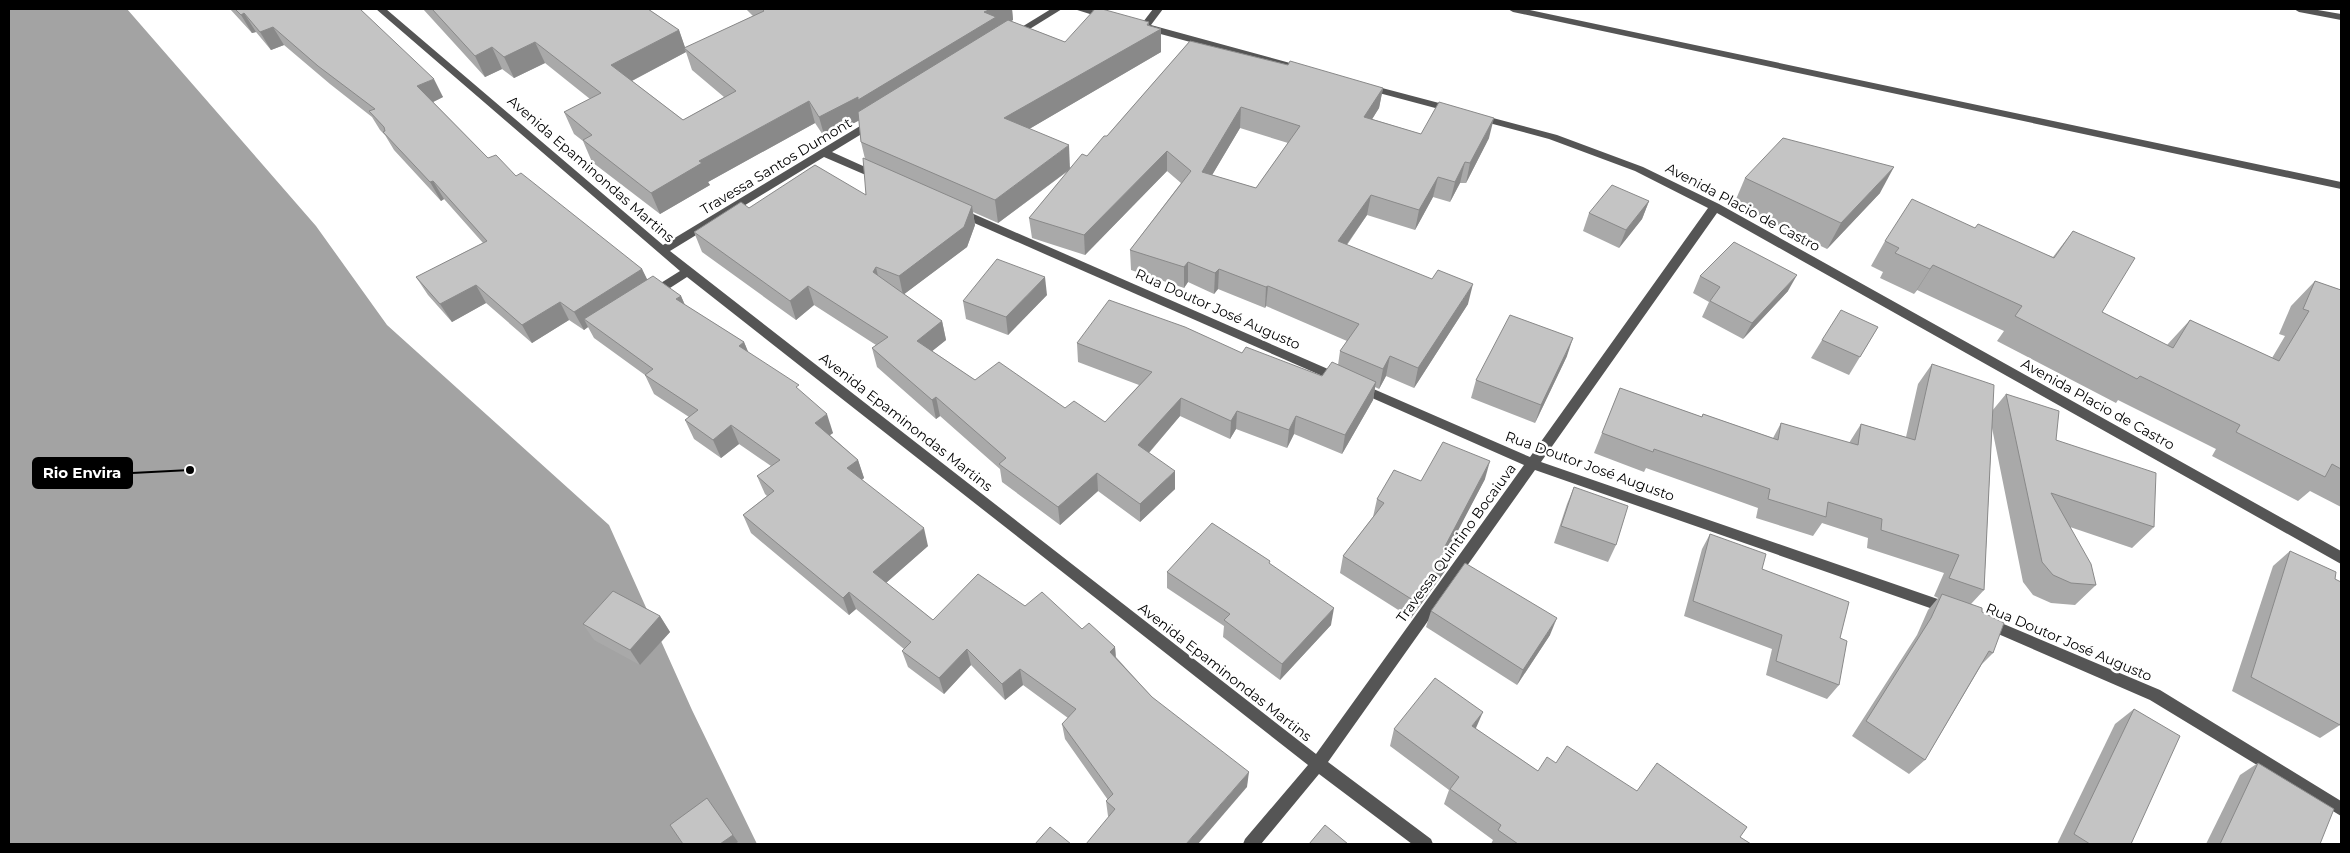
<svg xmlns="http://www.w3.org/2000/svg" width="2350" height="853" font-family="Montserrat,sans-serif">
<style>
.water{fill:#a3a3a3}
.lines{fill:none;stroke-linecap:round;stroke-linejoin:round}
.minor{fill:#555;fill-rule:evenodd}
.wall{fill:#a9a9a9;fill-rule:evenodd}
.shaded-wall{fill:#898989}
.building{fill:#c4c4c4;stroke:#898989;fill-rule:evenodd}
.labels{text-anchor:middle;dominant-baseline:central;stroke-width:5;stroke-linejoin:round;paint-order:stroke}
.street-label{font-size:14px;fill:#000;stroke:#fff}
.leader{fill:none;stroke:#000;stroke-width:2}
.callout-dot{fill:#000;stroke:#fff;stroke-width:2}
.callout{fill:#000;stroke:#000;stroke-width:2}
.callout-label{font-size:15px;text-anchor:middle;font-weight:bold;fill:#fff}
</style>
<rect width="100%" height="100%" fill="#fff"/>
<path class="water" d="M9 9H127L316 226 387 325 609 525 692 710 757 844H9Z"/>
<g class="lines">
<g class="minor">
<path d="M376 9H386L663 245 870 120H878V124L832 152 883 175V179H875L824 157 670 251 1316 754 1524 465 1354 390 1352 387 1354 384H1362L1530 457 1708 208 1635 171 1549 139 1474 119V115L1478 114 1557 135 1643 167 1719 204 2341 551V564L1717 213 1541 462 1955 605 1957 609 1955 613 1950 615 1535 470 1328 762 1431 839 1433 844H1412L1319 774 1261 844H1243L1245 839 1308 765 687 277 656 297H648L646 294 648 291 680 271Z"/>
<path d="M1051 9H1062L1015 38H1009L1007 36Z"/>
<path d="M1074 9H1089L1114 17 1109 20Z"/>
<path d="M1153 9H1163L1151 25 1290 63 1292 65 1287 68 1142 29 1140 26Z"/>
<path d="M1508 9H1525L2341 182V189L1513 12Z"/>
<path d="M2294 9H2312L2341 14V20L2299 12Z"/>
<path d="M1367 84 1458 108 1459 110 1454 113 1364 89 1362 87Z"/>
<path d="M960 208 1344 376 1346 379 1344 382H1336L956 215 955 212Z"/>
<path d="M1987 617 2160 690 2341 801V816L2150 700 1982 627 1980 623 1982 619Z"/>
</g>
</g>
<g class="wall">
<path d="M230 9H360L443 97 433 102 488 158 516 176 642 269 647 280 681 296 685 305 744 342 748 352 801 392 833 433 830 435 858 460 864 478 861 480 928 546 886 583 933 620 1025 606 1082 629 1115 647 1116 657 1152 697 1247 787 1109 817 1108 816 1106 801 1108 800 1065 739 1062 724 1068 718 1023 685 1005 700 971 665 944 694 908 667 902 651 904 649 856 609 849 615 751 533 743 515 767 496 765 494 757 476 771 466 739 444 721 458 694 439 685 420 689 417 654 394 645 375 594 338 588 327 584 330 569 320 532 343 486 303 452 322 428 295 416 277 483 243 444 199 441 201 394 150 385 135 380 130 372 117 330 84 284 45 271 50 256 32 252 33Z"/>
<path d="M423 9H648L679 30 685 48 753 16 746 9H1012L1013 20 1011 21 1065 42 1149 22V25L1161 52 1029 129 1070 168 1087 156 1107 136 1190 41 1383 88 1379 108 1372 119 1421 134 1489 138 1466 183H1460L1450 202 1433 197 1415 230 1367 215 1347 245 1468 304 1414 388 1386 376 1379 389 1375 387 1373 400 1342 454 1294 434 1287 448 1236 429 1230 439 1180 416 1149 453 1175 489 1140 522 1098 491 1060 525 1002 482 1000 469 940 416 936 419 877 367 872 348 876 345 814 305 796 320 702 252 694 232 749 208 866 195 865 159 861 142 859 120 825 138 815 123 708 182 710 185 660 214 592 162 583 141 574 134 564 112 590 99 545 63 514 78 502 69 485 77ZM686 52 692 70 724 97 683 120 632 81ZM1240 128 1288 143 1256 188 1212 175ZM1068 171 1029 218 1032 238 1085 255 1167 171 1181 183 1130 250 1131 270 1184 288 1188 282 1214 294 1218 289 1265 308 1266 306 1347 341 1340 351 1338 365 1322 376 1242 353 1077 343 1078 362 1139 385 1105 422 1065 408 975 380 932 351 946 340 942 321 904 294 967 247 975 225 973 212 998 223Z"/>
<path d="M1745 178 1880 193 1827 249 1734 204Z"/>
<path d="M1649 201 1642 219 1619 248 1583 231 1589 213Z"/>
<path d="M1975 228 2053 257 2073 231 2102 312 2167 345 2190 320 2272 358 2285 336 2279 334 2291 306 2315 281 2341 290V507L2310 491 2298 501 2212 456 2216 449 2118 400 2116 403 1997 341 2004 331 1917 290 1914 294 1880 278 1883 272 1871 266 1885 241Z"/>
<path d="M1700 276 1788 291 1743 339 1702 317 1709 302 1693 293Z"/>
<path d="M1047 295 1008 335 966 319 963 301Z"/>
<path d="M1878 327 1849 375 1811 358 1822 340Z"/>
<path d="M1567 356 1535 423 1471 398 1476 380Z"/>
<path d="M1932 364 1992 411 2006 394 2056 440 2154 527 2132 548 2070 527 2096 585 2075 605 2051 603 2033 595 2023 582 1992 428 1984 590 1971 604 1982 612 1993 653 1982 664 1925 760 1909 774 1852 736 1917 635 1928 610 1938 598 1934 596 1944 573 1867 548 1868 538 1822 523 1813 536 1756 518 1758 508 1646 468 1644 472 1594 453 1620 388 1702 417 1703 414 1773 438 1781 423 1849 443 1861 424 1906 437 1918 384Z"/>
<path d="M1485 479 1446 552 1450 554 1445 571 1411 618 1340 573 1343 556 1373 517 1377 499 1421 481Z"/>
<path d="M1574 487 1616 545 1608 562 1554 543 1567 504Z"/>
<path d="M1710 534 1762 569 1840 638 1839 685 1827 699 1766 675 1772 649 1684 616 1702 549Z"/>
<path d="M2290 551 2335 579 2340 725 2320 738 2232 691 2273 566Z"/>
<path d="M1270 564 1331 625 1280 680 1223 637 1224 626 1167 588V572Z"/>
<path d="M1431 611 1550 635 1517 685 1426 627Z"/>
<path d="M660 616 670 632 640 665 594 640 583 624Z"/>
<path d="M2134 709 2131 844H2057L2115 724Z"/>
<path d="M1394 729H1476L1538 771 1556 763 1637 791 1740 837 1751 844H1491L1493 840 1444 804 1449 790 1390 746Z"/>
<path d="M2258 763 2320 844H2206L2240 775Z"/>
</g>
<g class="shaded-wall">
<path d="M991 9H1012L1013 20 998 28 862 119 825 138 819 117 984 12Z"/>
<path d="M244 13 256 32 252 33 241 15Z"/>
<path d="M1149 22V35L1161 29V52L1007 142 1004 118 1147 25Z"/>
<path d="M273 27 284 45 271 50 260 32Z"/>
<path d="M679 30 686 50 684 48 686 52 620 87 611 65Z"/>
<path d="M535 42 545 63 514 78 504 57Z"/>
<path d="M492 47 502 69 485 77 475 56Z"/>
<path d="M434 79 443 97 427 105 417 86Z"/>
<path d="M1383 88 1379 108 1361 137 1364 117Z"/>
<path d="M809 101 815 123 708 182 710 185 660 214 651 193 699 161Z"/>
<path d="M1241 107 1240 128 1202 192V172Z"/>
<path d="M1494 118 1489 138 1466 183 1470 163Z"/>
<path d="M1069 145 1070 169 998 223 995 200Z"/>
<path d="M1167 151V171L1085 255 1084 235Z"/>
<path d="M1465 162 1460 183 1450 202 1455 182Z"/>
<path d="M1894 167 1880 193 1827 249 1841 223Z"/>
<path d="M1438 177 1433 197 1415 230 1419 210Z"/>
<path d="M433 181 444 199 441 201 430 182Z"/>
<path d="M1371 195 1367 215 1335 261 1338 241Z"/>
<path d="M1649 201 1642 219 1619 248 1626 230Z"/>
<path d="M972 206 975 225 967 247 903 295 899 276Z"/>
<path d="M1188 262V282L1184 288V267Z"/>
<path d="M1933 265 1917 290 1914 294 1930 269Z"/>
<path d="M876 267 880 286 873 272Z"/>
<path d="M642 269 651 287 584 319 588 327 584 330 574 312Z"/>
<path d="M1219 269 1218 289 1214 294 1215 273Z"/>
<path d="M1797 275 1788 291 1743 339 1752 323Z"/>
<path d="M1045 277 1047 295 1008 335 1006 317Z"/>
<path d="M1473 284 1468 304 1414 388 1418 368Z"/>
<path d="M476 285 486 303 452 322 440 304Z"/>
<path d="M808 286 814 305 796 320 790 301Z"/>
<path d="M1268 286 1266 306 1265 308 1266 287Z"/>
<path d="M681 296 689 315 676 299Z"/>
<path d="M560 302 569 320 532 343 522 325Z"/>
<path d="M942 321 946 340 921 360 917 341Z"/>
<path d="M1573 338 1567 356 1535 423 1541 405Z"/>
<path d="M744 342 752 361 739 346Z"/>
<path d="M1390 356 1386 376 1379 389 1383 369Z"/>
<path d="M1376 382 1373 400 1342 454 1345 435Z"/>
<path d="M936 397 940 416 936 419 932 400Z"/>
<path d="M1181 398 1180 416 1139 464 1138 445Z"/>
<path d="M1237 411 1236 429 1230 439 1231 421Z"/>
<path d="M827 414 833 433 821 441 815 423Z"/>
<path d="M1296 416 1294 434 1287 448 1289 430Z"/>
<path d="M731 425 739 444 721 458 713 440Z"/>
<path d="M858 460 864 478 853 487 847 468Z"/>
<path d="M1490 461 1485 479 1439 567 1443 550Z"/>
<path d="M1175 471V489L1140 522V504Z"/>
<path d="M1097 473 1098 491 1060 525 1058 507Z"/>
<path d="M924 528 928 546 879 589 873 572Z"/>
<path d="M1450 554 1445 571 1411 618 1416 602Z"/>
<path d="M849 592 856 609 849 615 843 598Z"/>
<path d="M1334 608 1331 625 1280 680 1282 664Z"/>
<path d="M660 616 670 632 640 665 630 650Z"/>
<path d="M1557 618 1550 635 1517 685 1523 670Z"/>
<path d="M1115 647 1116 664 1110 652Z"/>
<path d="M967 649 971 665 944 694 939 678Z"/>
<path d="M1020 669 1023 685 1005 700 1002 684Z"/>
<path d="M1483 712 1476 728 1466 742 1472 726Z"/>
<path d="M1249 772 1247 787 1198 844H1186Z"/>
<path d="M733 835 738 842 735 844H720Z"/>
</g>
<g class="building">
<path d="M235 9H360L434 79 417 86 488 158 496 155 516 176 521 173 642 269 574 312 560 302 522 325 476 285 440 304 416 277 487 241 433 181 430 182 383 132 385 131 384 127 369 111 375 109 318 66 273 27 260 32 244 13 241 15Z"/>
<path d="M432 9H648L679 30 611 65 683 120 736 91 684 48 764 11 762 9H991L984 12 996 17 858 100V97L819 117 809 101 699 161 702 163 651 193 583 140 592 135 564 112 601 93 535 42 504 57 492 47 475 56Z"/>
<path d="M1095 9H1102L1149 22 1147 25 1161 29 1004 118 1069 145 995 200 861 142 858 112 1008 20 1065 42Z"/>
<path d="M1190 41 1288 65 1290 61 1383 88 1364 117 1421 134 1439 102 1494 118 1470 163 1465 162 1455 182 1438 177 1419 210 1371 195 1338 241 1432 279 1438 270 1473 284 1418 368 1390 356 1383 369 1340 351 1359 324 1268 286 1266 287 1219 269 1215 273 1188 262 1184 267 1130 250 1191 171 1167 151 1084 235 1029 218 1082 154 1087 156 1104 136H1107ZM1241 107 1300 126 1256 188 1202 172Z"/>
<path d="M1783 138 1894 167 1841 223 1745 178Z"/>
<path d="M863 158 972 206 964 227 899 276 876 267 873 272 942 321 917 341 975 380 999 362 1065 408 1074 401 1105 422 1152 372 1077 343 1109 300 1185 327 1242 353 1246 347 1322 376 1332 362 1376 382 1345 435 1296 416 1289 430 1237 411 1231 421 1181 398 1138 445 1175 471 1140 504 1097 473 1058 507 999 464 1006 458 936 397 932 400 872 348 888 337 808 286 790 301 694 232 741 202 749 208 815 165 866 195Z"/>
<path d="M1612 185 1649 201 1626 230 1589 213Z"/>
<path d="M1912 199 1975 228 1978 224 2054 258 2073 231 2135 258 2102 312 2173 348 2190 320 2279 361 2309 311 2303 309 2315 281 2341 290V469L2332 464 2325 477 2236 432 2240 425 2140 376 2137 379 2015 316 2022 306 1933 265 1930 269 1895 253 1899 248 1885 241Z"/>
<path d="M1734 242 1797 275 1752 323 1710 301 1720 287 1700 276Z"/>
<path d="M997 259 1045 277 1006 317 963 301Z"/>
<path d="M653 276 681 296 676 299 744 342 739 346 799 385 796 387 827 414 815 423 858 460 847 468 924 528 873 572 933 620 978 574 1025 606 1042 592 1082 629 1089 623 1115 647 1110 652 1152 697 1249 772 1186 844H1086L1115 809 1106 801 1113 794 1062 724 1076 709 1020 669 1002 684 967 649 939 678 902 651 911 642 849 592 843 598 743 515 774 491 757 476 780 460 731 425 713 440 685 420 698 410 645 375 653 369 584 319Z"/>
<path d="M1841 310 1878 327 1860 357 1822 340Z"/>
<path d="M1510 315 1573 338 1541 405 1476 380Z"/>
<path d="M1932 364 1994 385 1984 590 1949 578 1959 555 1881 530 1882 519 1828 502 1826 517 1768 499 1770 489 1654 449 1653 452 1602 433 1620 388 1702 417 1703 414 1778 440 1781 423 1858 445 1861 424 1915 440Z"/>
<path d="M2006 394 2059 411 2056 440 2156 473 2154 527 2051 493 2091 564 2096 585 2071 583 2053 575 2042 562Z"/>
<path d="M1443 442 1490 461 1443 550 1450 554 1416 602 1343 556 1384 503 1377 499 1394 470 1421 481Z"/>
<path d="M1574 487 1628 506 1616 545 1561 526Z"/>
<path d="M1212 523 1270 561 1269 563 1334 608 1282 664 1224 620 1230 614 1167 572Z"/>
<path d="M1710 534 1766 554 1762 569 1849 602 1840 638 1847 641 1839 685 1776 661 1782 635 1693 601Z"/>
<path d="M2290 551 2336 572 2335 579 2341 582V721L2340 725 2251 677Z"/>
<path d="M1465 563 1557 618 1523 670 1431 611Z"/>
<path d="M613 591 660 616 630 650 583 624Z"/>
<path d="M1942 594 1982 608V612L2004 623 1993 653 1989 651 1925 760 1866 721 1931 618Z"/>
<path d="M1435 678 1483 712 1472 726 1538 771 1547 757 1556 763 1567 746 1637 791 1657 763 1747 827 1740 837 1751 844H1518L1498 830 1501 825 1450 789 1459 777 1394 729Z"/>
<path d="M2134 709 2180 736 2131 844H2090L2074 834Z"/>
<path d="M2258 763 2334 809 2320 844H2220Z"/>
<path d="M707 798 733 835 720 844H683L670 825Z"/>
<path d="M1325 825 1348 844H1309Z"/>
<path d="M1050 827 1071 844H1035Z"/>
</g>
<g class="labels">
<g class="street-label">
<text transform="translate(776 166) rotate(-31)">Travessa Santos Dumont</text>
<text transform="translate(591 169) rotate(41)">Avenida Epaminondas Martins</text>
<text transform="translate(1743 207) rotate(28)">Avenida Placio de Castro</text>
<text transform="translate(1218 309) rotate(24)">Rua Doutor José Augusto</text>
<text transform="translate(2098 404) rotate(29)">Avenida Placio de Castro</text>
<text transform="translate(906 422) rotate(38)">Avenida Epaminondas Martins</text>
<text transform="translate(1590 466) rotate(20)">Rua Doutor José Augusto</text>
<text transform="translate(1456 543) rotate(-54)">Travessa Quintino Bocaiuva</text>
<text transform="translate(2069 642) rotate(23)">Rua Doutor José Augusto</text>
<text transform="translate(1225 672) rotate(38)">Avenida Epaminondas Martins</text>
</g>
</g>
<path class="leader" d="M190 470L132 473"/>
<circle class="callout-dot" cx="190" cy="470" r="5"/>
<rect class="callout" x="33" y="458" width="99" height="30" rx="5"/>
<g class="callout-label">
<text x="82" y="478">Rio Envira</text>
</g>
<rect width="2350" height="853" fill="none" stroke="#000000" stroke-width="20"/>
</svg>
